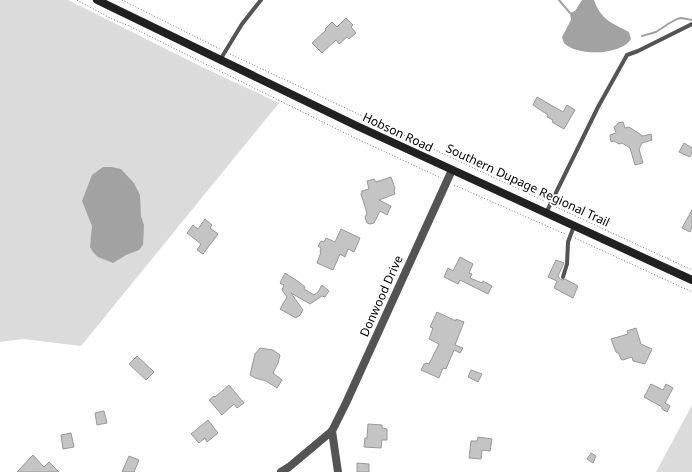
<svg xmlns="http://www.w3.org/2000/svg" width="692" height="472" font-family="'Noto Sans',sans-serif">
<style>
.green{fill:#dbdbdb}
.water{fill:#a2a2a2}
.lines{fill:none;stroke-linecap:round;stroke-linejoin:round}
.stream{stroke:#a2a2a2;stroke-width:2}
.building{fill:#c4c4c4;stroke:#989898}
.path{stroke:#767676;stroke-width:1;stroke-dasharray:1 2;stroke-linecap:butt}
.service{stroke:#545454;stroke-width:4}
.minor{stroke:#545454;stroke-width:8}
.secondary{stroke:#212121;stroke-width:8}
.labels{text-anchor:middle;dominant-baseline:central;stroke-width:3.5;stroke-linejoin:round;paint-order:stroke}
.street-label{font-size:12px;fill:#000;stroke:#fff}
</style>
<rect width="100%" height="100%" fill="#fff"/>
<g class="green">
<path d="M0 0H68L200 66 279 103 81 346 23 339 0 342Z"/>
<path d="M692 405V472H656Z"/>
</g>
<g class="water">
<path d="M582 0H594C601 20 612 23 629 32L631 39C622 55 577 57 564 43 564 43 562 38 562 37L571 20 570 13 575 11Z"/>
<path d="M103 167H111L121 169 134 183 140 195 141 216 144 225 143 245 139 250 126 255 113 263 98 257 93 252 90 247 92 226 82 201 92 175Z"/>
</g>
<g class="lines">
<g class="stream">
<path d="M559 0 570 13"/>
<path d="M642 36 656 32 668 24 677 19 681 18 692 20"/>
</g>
</g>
<g class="building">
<path d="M346 18 353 25 351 27 356 33 349 39 347 37 339 44 336 40 322 53 312 43 326 30 325 29 332 22 337 27Z"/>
<path d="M537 97 563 112 567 105 575 110 564 129 552 122 553 120 547 117 548 115 533 105Z"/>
<path d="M623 122 625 128 629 127 643 136 651 134 652 140 642 143 639 149 643 163 635 165 630 148 622 143 619 144 614 141 611 142 610 135 616 133 614 127 616 126 618 123Z"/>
<path d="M684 143 692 148V153L690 157 679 152Z"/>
<path d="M391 177 395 188 394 191 395 194 379 200 391 206 387 215 380 211 374 223 370 224 367 223 365 217 367 213 361 194 362 191 369 189 367 181 374 179 376 182Z"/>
<path d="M692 210V227L690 232 682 228Z"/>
<path d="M205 219 212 225 210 228 218 234 203 254 197 250 201 244 187 233 193 225 198 229Z"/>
<path d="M341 229 360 238 354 252 348 249 345 257 340 254 333 270 317 263 321 252H320L321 248 318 246 321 241 324 242 326 238 335 242Z"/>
<path d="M460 257 473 264 469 273 472 274 470 278 482 283 483 281 492 286 488 294 460 280 458 284 444 277 448 268 453 271Z"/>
<path d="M556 260 564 263 558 276 560 279 562 280 565 279 578 286 573 298 554 288 557 281 548 277Z"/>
<path d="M285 273 299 282 305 287 304 289 314 295 318 292 322 285 329 291 325 297 322 296 310 304 291 293 303 310 300 315 296 318 280 309 287 297 282 290 284 285 280 283Z"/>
<path d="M437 312 456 321V319L464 322 455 345 463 348 460 353 454 350 446 369 443 368 439 378 421 370 424 364H425L426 363 429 364 439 344 429 339 433 328 430 327Z"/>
<path d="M636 328 641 344 652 349 645 364 633 361 632 357 623 360 621 359 619 354 616 352 611 339 628 334 627 331Z"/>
<path d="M260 348 273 350 280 355 278 363 273 373 282 380 277 388 266 381 255 378 250 375 255 354Z"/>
<path d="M137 356 154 372 146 380 129 364Z"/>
<path d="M471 370 482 374 478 382 468 377Z"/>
<path d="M651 384 663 390 666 384 673 388 665 403 670 406 667 412 662 409V407L644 397Z"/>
<path d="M229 385 244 403 237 408 234 404 222 415 209 400 214 396 215 397Z"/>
<path d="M104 411 107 423 97 425 95 413Z"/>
<path d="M208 420 218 433 207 442 205 438 199 443 191 434Z"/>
<path d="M368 424 382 425V428L387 429V440H382L381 448 364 447 365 438H367Z"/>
<path d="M71 433 74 447 63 449 61 435Z"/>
<path d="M478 437 492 439 490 451 482 450 481 459 469 458 471 441H477Z"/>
<path d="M591 453 596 456 593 463 587 459Z"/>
<path d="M33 455 44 467 49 462 59 472H17Z"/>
<path d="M129 456 139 460 134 472H122Z"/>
<path d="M357 463 369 464V472H357Z"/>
</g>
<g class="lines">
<g class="path">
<path d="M77 0 112 19 127 25 351 136 441 178"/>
<path d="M122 0 220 49"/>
<path d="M230 54 544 201"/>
<path d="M454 185 565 234"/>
<path d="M556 207 692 270"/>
<path d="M575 238 692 292"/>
</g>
<g class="service">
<path d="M220 60 242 24 261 0"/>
<path d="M546 213 598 107 627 55 638 51 692 24"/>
<path d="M563 277 567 264 568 242 574 226"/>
</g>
<g class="minor">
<path d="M332 431 338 472"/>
<path d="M281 472 289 467 332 431 346 403 452 170"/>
</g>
<path class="secondary" d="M97 0 357 126 692 280"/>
</g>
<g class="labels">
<g class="street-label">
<text transform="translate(398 132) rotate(25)">Hobson Road</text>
<text transform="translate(528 185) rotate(25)">Southern Dupage Regional Trail</text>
<text transform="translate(381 296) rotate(-66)">Donwood Drive</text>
</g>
</g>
</svg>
